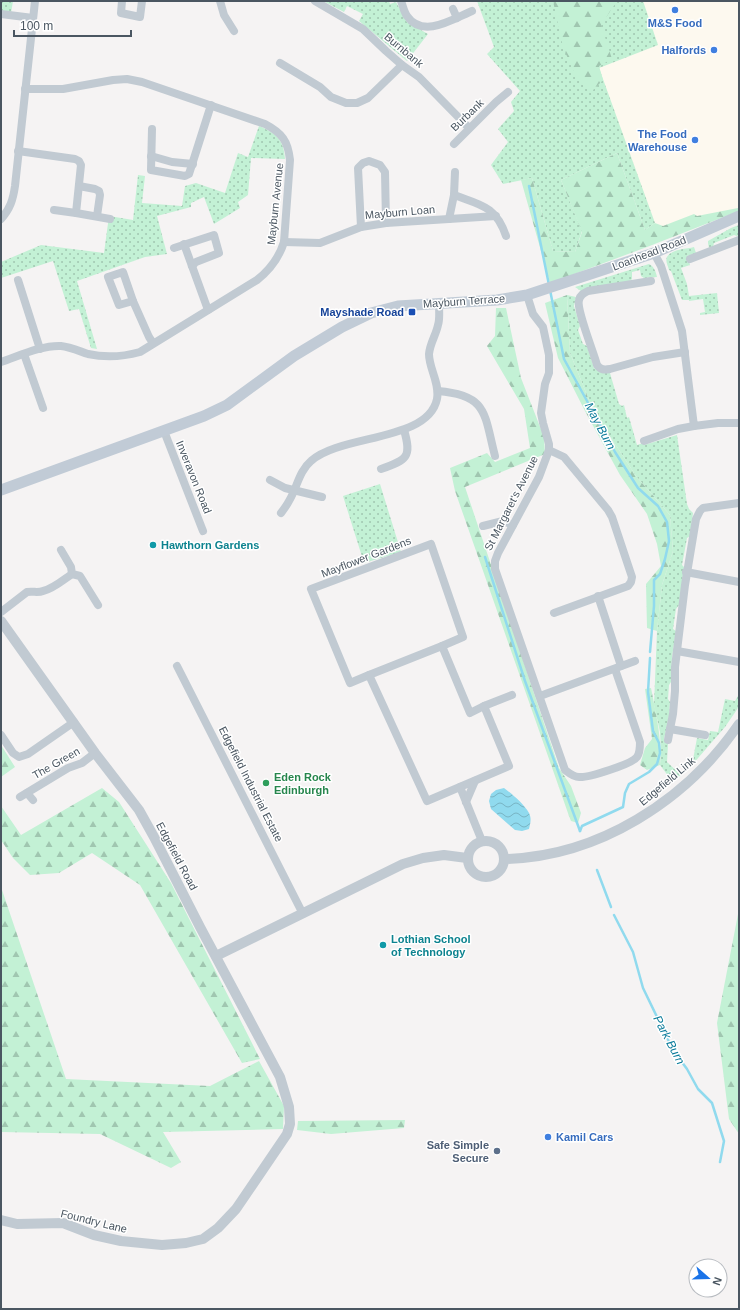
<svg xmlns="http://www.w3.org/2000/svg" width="740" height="1310" font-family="Arial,sans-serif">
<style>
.commercial{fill:#fdf9ef}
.green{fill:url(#green-dots)}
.forest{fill:url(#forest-firs)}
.water{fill:url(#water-waves)}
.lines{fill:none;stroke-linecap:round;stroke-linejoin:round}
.stream{stroke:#90daee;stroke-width:2.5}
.minor{stroke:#c1cad2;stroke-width:8}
.tertiary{stroke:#c1cad2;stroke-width:10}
.secondary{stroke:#c1cbd6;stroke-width:11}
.shop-dot{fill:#3f7fe0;stroke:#fff;stroke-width:1.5}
.transit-dot{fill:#1a4fb4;stroke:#fff;stroke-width:1.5}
.culture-dot{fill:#0f9aa8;stroke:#fff;stroke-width:1.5}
.leisure-dot{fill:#2e9e5b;stroke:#fff;stroke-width:1.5}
.service-dot{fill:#5c6f8a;stroke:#fff;stroke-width:1.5}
.labels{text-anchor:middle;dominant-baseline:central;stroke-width:3;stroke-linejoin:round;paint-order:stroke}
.shop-label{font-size:11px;font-weight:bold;fill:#366cbe;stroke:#fff;text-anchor:end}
.street-label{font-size:11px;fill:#4a5661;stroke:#fff}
.transit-label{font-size:11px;font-weight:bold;fill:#164399;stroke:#fff;text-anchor:end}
.culture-label{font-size:11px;font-weight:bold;fill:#0d838f;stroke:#fff;text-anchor:start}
.leisure-label{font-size:11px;font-weight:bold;fill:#27864d;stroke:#fff;text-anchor:start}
.service-label{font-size:11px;font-weight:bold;fill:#4e5e75;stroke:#fff;text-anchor:end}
.water-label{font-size:12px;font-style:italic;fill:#0c7c9b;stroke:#fff}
</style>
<defs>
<pattern id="green-dots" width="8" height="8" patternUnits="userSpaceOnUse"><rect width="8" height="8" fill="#c3f1d5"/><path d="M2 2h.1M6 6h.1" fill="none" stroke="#a0c6b0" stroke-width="1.8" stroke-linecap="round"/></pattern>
<pattern id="forest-firs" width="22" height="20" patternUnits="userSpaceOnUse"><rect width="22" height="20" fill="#c3f1d5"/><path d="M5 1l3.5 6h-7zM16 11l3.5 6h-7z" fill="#a0c6b0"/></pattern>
<pattern id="water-waves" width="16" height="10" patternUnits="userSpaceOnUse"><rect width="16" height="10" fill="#90daee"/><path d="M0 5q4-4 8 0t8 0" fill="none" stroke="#78b4c4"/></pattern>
</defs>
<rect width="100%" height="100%" fill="#f5f3f3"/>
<path class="commercial" d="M564 1H739V209L658 242Z"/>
<g class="green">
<path d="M1 1H13L11 13 1 11Z"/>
<path d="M323 1H389L390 4 396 2 407 22 428 34 407 61 359 21 363 14 347 6 344 12Z"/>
<path d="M477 1H643L658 45 599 68 655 223 645 230 617 153 561 180 582 231 575 252 553 251 532 178 503 184 491 165 508 142 498 129 514 111 511 102 520 91 487 54 494 47Z"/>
<path d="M259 126C276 133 284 140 285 159L251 158 248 195 238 202 240 208 214 224 204 197 191 203V207L157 216 167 254 145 257 77 281 97 349 91 348 79 309 69 311 53 261 1 278V262L41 245 104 253 109 216 133 220 138 175 145 176 142 203 182 206 185 186 196 183 225 193 238 153 248 157Z"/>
<path d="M739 225V235L737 236 734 235 714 243 713 247 709 248 708 243V241L731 228Z"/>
<path d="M694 247 696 253 687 256 690 265 681 268 687 284 689 296 717 293 719 313 700 315V313L705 312 703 299 689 301V300H682L671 271 669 270C668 266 665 261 667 257 671 249 687 249 694 247Z"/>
<path d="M649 264C654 266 656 272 657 277L644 278 641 276 640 270 632 272V279L630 281 581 291 575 287Z"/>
<path d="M567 295 576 297 574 306 580 326 578 330 583 344 587 346 594 368 602 373H610L619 404 622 406 624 405 627 418 629 417 637 445 643 443 644 445 677 435 687 504 689 509 693 513 690 536 687 538 682 565 684 567 679 605 676 609 673 629 676 631 672 657 671 682 669 685 668 699 670 702 669 716 664 739 668 744 667 762 681 775 672 781 660 765 661 752 660 732 654 705 657 631 662 585 673 551 670 515 636 476 593 410 570 353Z"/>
<path d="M380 484 401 552 364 563 343 496Z"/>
<path d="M739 694V706L736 711 725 727 692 765 697 738 708 740 710 731 718 732 725 699 735 701Z"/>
</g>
<g class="forest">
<path d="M553 1H617L601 25 612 59 599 66 603 80 593 90 576 77 563 47Z"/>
<path d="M617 153 645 230 655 223 663 226 694 214 697 216 738 208 739 211 647 247 550 283 521 180 532 178 553 251 575 252 582 232 561 180Z"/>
<path d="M567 295 570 353 593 410 636 476 670 515 673 551 662 585 657 631 647 628 646 584 661 566 657 544 647 514 620 475 585 411 558 358 545 303Z"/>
<path d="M496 308H506L521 378 544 437 545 454 465 487 559 768 571 786 581 813 578 823 571 821 569 816 455 491 450 468 487 453 495 462 530 448 524 409 487 346 495 336Z"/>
<path d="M651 688C656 714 662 738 660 765L647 770 640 765 645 748 652 739 645 689Z"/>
<path d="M1 745 15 767 1 777Z"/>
<path d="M102 788 119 802 171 883 260 1059 242 1063 140 885 92 853 59 873 30 875 13 858 1 840V806L21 835Z"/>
<path d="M1 887 66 1079 210 1086 259 1061 284 1106 283 1129 163 1132 181 1162 171 1168 100 1134 1 1132Z"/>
<path d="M739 909V1134L729 1119 717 1023Z"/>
<path d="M405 1120 404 1128 331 1134 297 1130 298 1121Z"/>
</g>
<path class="water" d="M504 788C512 794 524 804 529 813 532 819 530 824 529 829L522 831 515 830 491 809 489 801 491 794 496 790Z"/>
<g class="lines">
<g class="stream">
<path d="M529 186 549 285"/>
<path d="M550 290 564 359 615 452 638 488 658 506 667 522 669 541 665 559 660 574 654 580V606L650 652"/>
<path d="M485 557 525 681 580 831"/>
<path d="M580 831 582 826 623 807 625 793 629 784 649 772 657 764 660 753 659 743 653 731 648 692 650 658"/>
<path d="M597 870 611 907"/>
<path d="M614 915 633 952 643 988 673 1050 687 1069 698 1089 712 1103 724 1141 720 1162"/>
</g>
<g class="minor">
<path d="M122 1 121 13 140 17 142 1"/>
<path d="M220 1 224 15 234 31"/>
<path d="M315 1 363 29 386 51 402 65 419 77 469 128"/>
<path d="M401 1C403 6 404 12 407 16 423 39 453 19 472 11"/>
<path d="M453 9 457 18"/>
<path d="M1 14 33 18"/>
<path d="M280 63 320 87 331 97 346 103H357L368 98 402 65"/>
<path d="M152 129 151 170 185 176 189 174 211 105"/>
<path d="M454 144 496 102 508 92"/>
<path d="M18 151 75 159 79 161 81 165 76 213 110 219"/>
<path d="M151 156 172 162 193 164"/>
<path d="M79 186 95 189 99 191 100 195 97 216"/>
<path d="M454 195 455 172"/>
<path d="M54 210 76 213"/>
<path d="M1 219C10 209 13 200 15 186L35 1"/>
<path d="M449 219 454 195C481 205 496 206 506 236"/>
<path d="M361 227 358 168 363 163 369 161 380 165 385 172 386 223"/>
<path d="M284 242 320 243 361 227 386 223 496 216"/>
<path d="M184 244 208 310"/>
<path d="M174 248 214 235 219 253 196 262 192 266"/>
<path d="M654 253 661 266 682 331 694 426 718 423H739"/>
<path d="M690 259 739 240"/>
<path d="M123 272 133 301 119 305 108 277Z"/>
<path d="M18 280 40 349"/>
<path d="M651 281 588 291C584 293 580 295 579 300 576 309 594 353 597 365 601 370 604 370 610 369L653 357 685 352"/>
<path d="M527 295 533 314 543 327 549 355V373L545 384 541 413 543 423 549 444V450L539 477 498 553 495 561V569L565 770C569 773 573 777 579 777 588 778 632 764 637 757 640 753 640 747 640 742L615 669"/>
<path d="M133 301 149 337 153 343"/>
<path d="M24 354 43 408"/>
<path d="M1 362C19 356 42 345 61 346 70 347 79 351 88 354 106 358 122 357 140 352L257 280C271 269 279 258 284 242L290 160C288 141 282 133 265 124L142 82 127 79 113 80 63 89H25"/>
<path d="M438 391C488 395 484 414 495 456"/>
<path d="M164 431 203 531"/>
<path d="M644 441 678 429 694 426"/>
<path d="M549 450 564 457 608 510 612 517 632 577 631 582 628 586 554 613"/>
<path d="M381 469C407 460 412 457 404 430"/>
<path d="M270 480 285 488 322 497"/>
<path d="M281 513C284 509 287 505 289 501 297 488 299 471 311 461 341 434 428 442 437 399 440 383 429 369 429 354 430 343 436 335 438 325 440 319 439 311 439 304"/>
<path d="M483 526 503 521 513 525"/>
<path d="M431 544 463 637 442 646 470 713 484 706 509 766 427 801 369 675 350 683 311 589Z"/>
<path d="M61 550 71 567 72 574 80 576 98 605"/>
<path d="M686 572 739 582"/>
<path d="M598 596 621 666"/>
<path d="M1 612 27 592C33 591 38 593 43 591 53 589 63 580 72 574"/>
<path d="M677 651 739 662"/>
<path d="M177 666 303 914"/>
<path d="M369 675 442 646"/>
<path d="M540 696 635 661"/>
<path d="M484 706 512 695"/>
<path d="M1 735 13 753 19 757 28 754 74 722"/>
<path d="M705 735 670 729 673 714 675 691V667L685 585 696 519 700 511 703 508 739 503"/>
<path d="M668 740 670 729"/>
<path d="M460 787 482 841"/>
<path d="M27 793 33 800"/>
<path d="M20 797 68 768 82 763 95 753"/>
<path d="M466 802 475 781"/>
</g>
<g class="tertiary">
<path d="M1 621 95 753 139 810 154 837 200 927 280 1077 289 1107 290 1124 287 1134 236 1209 218 1228 203 1239 186 1243 162 1245 121 1241 94 1235 63 1223 17 1224 1 1220"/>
<circle cx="486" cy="859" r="18"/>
<path d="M504 859C598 857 686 801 739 724"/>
<path d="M216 956 403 864 423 858 444 855 467 858"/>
</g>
<path class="secondary" d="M1 490 204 416 227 405 294 356 342 327 371 313 398 306 497 300 527 295 654 253 739 216"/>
</g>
<g class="shop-dot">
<circle cx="675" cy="10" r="4"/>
<circle cx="714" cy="50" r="4"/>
<circle cx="695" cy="140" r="4"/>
<circle cx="548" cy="1137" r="4"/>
</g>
<rect class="transit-dot" x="408" y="308" width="8" height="8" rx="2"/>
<g class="culture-dot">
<circle cx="153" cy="545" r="4"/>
<circle cx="383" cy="945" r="4"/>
</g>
<circle class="leisure-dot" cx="266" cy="783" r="4"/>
<circle class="service-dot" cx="497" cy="1151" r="4"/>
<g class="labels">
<g class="shop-label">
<text x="675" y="23" text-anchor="middle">M&amp;S Food</text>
<text x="706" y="50">Halfords</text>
<text x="687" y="134">The Food<tspan x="687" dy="13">Warehouse</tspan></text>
<text x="556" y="1137" text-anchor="start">Kamil Cars</text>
</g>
<g class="street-label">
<text transform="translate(404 50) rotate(40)">Burnbank</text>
<text transform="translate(467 115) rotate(-44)">Burbank</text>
<text transform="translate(275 204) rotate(-84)">Mayburn Avenue</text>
<text transform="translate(400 212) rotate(-5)">Mayburn Loan</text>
<text transform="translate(649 253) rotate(-21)">Loanhead Road</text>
<text transform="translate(464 301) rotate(-4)">Mayburn Terrace</text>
<text transform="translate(194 477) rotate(68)">Inveravon Road</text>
<text transform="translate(511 503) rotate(-63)">St Margaret's Avenue</text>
<text transform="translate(366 557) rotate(-21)">Mayflower Gardens</text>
<text transform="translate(56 763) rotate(-30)">The Green</text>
<text transform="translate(667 781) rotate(-40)">Edgefield Link</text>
<text transform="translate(251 784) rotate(63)">Edgefield Industrial Estate</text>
<text transform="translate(177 856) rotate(62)">Edgefield Road</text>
<text transform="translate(94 1221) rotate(14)">Foundry Lane</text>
</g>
<g class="transit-label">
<text x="404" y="312">Mayshade Road</text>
</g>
<g class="culture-label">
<text x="161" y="545">Hawthorn Gardens</text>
<text x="391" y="939">Lothian School<tspan x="391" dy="13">of Technology</tspan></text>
</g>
<g class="leisure-label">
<text x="274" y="777">Eden Rock<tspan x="274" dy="13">Edinburgh</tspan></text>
</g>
<g class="service-label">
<text x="489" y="1145">Safe Simple<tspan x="489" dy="13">Secure</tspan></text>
</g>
<g class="water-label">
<text transform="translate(600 426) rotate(62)">May Burn</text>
<text transform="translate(669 1040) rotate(62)">Park Burn</text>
</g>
</g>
<rect width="740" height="1310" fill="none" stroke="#4a5661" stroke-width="4"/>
<g transform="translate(708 1278) rotate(110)"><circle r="19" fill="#ffffff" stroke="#b7bbc0"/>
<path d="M0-3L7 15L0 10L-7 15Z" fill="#1a73e8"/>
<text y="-6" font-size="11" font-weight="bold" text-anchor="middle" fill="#4a5661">N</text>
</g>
<path d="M14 30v6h117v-6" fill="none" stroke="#4a5661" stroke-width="2"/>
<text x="20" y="30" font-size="12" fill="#4a5661" stroke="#ffffff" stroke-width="3" paint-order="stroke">100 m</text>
</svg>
